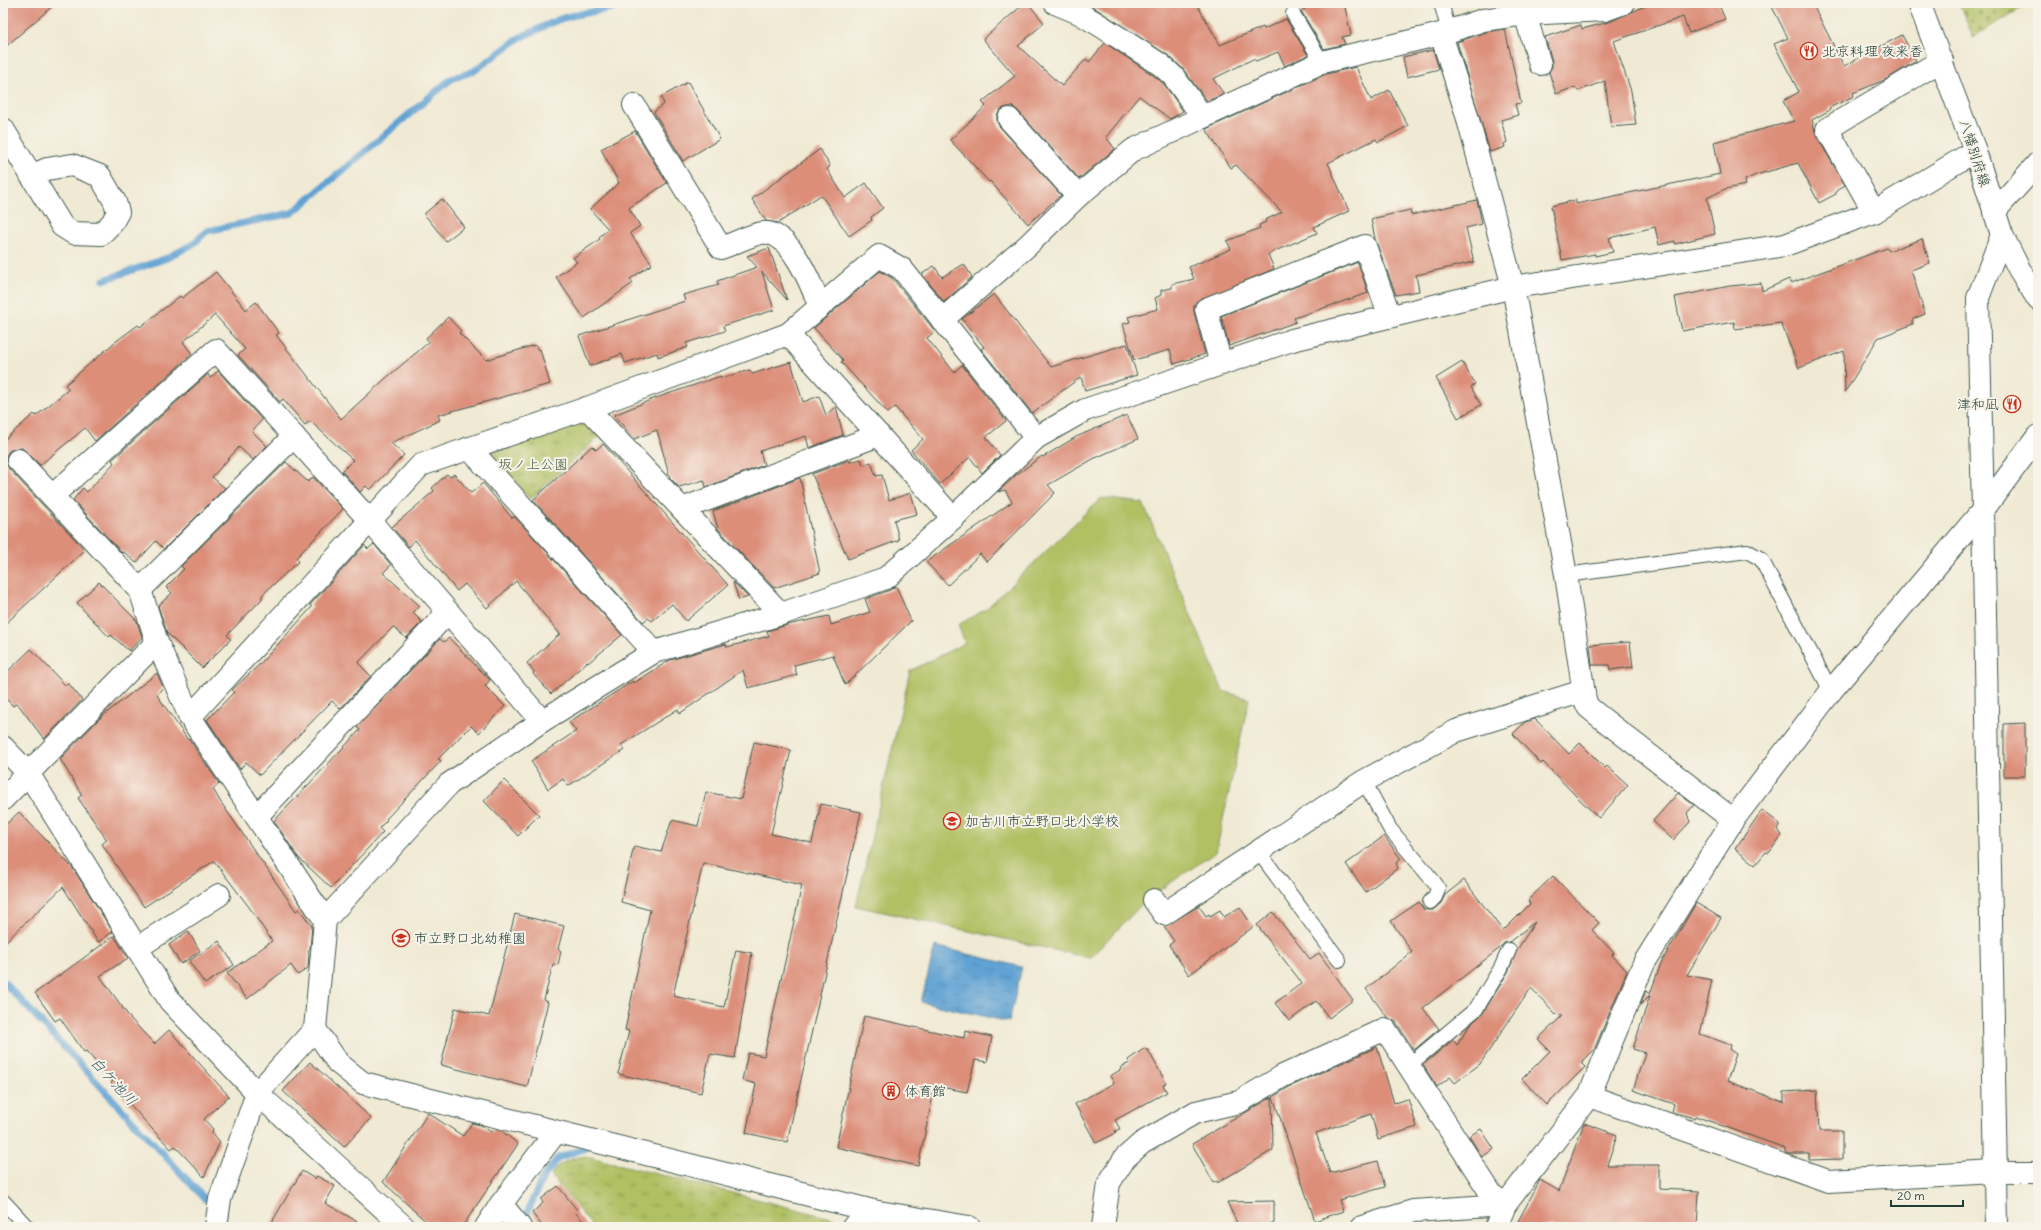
<svg xmlns="http://www.w3.org/2000/svg" width="2041" height="1230" font-family="Delius,'Klee One',sans-serif">
<style>
.cemetery{fill:url(#cemetery-stones);stroke:#687e4c}
.park{fill:url(#park-tufts);stroke:#687e4c}
.pitch{fill:#b0c063;stroke:#687e4c}
.water{fill:url(#water-ripples);stroke:#407084}
.lines{fill:none;stroke-linecap:round;stroke-linejoin:round}
.stream{stroke:#60a2d3;stroke-width:7}
.building{fill:#dc8e79}
.service-casing{stroke:#3e574c;stroke-width:16}
.minor-casing{stroke:#3e574c;stroke-width:24}
.tertiary-casing{stroke:#3e574c;stroke-width:24}
.secondary-casing{stroke:#3e574c;stroke-width:24}
.service{stroke:#fff;stroke-width:14}
.minor{stroke:#fff;stroke-width:22}
.tertiary{stroke:#fff;stroke-width:22}
.secondary{stroke:#fff;stroke-width:22}
.labels{text-anchor:middle;dominant-baseline:central;stroke-width:4;stroke-linejoin:round;paint-order:stroke}
.poi-label{font-size:14px;fill:#1f3d34;stroke:#f7f3e8;text-anchor:start}
.street-label{font-size:14px;fill:#1f3d34;stroke:#f7f3e8}
.park-label{font-size:14px;fill:#435e40;stroke:#f7f3e8}
.water-label{font-size:15px;font-style:italic;fill:#325b64;stroke:#f7f3e8}
</style>
<defs>
<pattern id="cemetery-stones" width="16" height="16" patternUnits="userSpaceOnUse"><rect width="16" height="16" fill="#b0c063"/><path d="M2 7V4a2 2 0 0 1 4 0v3zM10 15v-3a2 2 0 0 1 4 0v3z" fill="#8f9d52"/></pattern>
<pattern id="park-tufts" width="24" height="20" patternUnits="userSpaceOnUse"><rect width="24" height="20" fill="#b0c063"/><path d="M3 7l-1-3M5 7V3M7 7l1-3M15 17l-1-3M17 17v-4M19 17l1-3" fill="none" stroke="#8f9d52"/></pattern>
<pattern id="water-ripples" width="26" height="14" patternUnits="userSpaceOnUse"><rect width="26" height="14" fill="#60a2d3"/><path d="M2 4q2-2 4 0t4 0M15 11q2-2 4 0t4 0" fill="none" stroke="#4f85ac"/></pattern>
</defs>
<rect width="100%" height="100%" fill="#f7f3e8"/>
<filter id="ink" filterUnits="userSpaceOnUse"><feTurbulence type="fractalNoise" baseFrequency=".025" numOctaves="2"/><feDisplacementMap in="SourceGraphic" scale="8" xChannelSelector="R" yChannelSelector="G"/><feConvolveMatrix kernelMatrix="1 2 1 2 8 2 1 2 1" color-interpolation-filters="sRGB"/></filter>
<filter id="wash" filterUnits="userSpaceOnUse"><feTurbulence type="fractalNoise" baseFrequency=".012" numOctaves="4" result="noise"/><feDisplacementMap in="SourceGraphic" scale="16" xChannelSelector="R" yChannelSelector="G"/><feGaussianBlur stdDeviation="0.9" result="paint"/><feColorMatrix in="noise" values="0 0 0 0 0 0 0 0 0 0 0 0 0 0 0 0 0 1.4 0 .05"/><feComposite in="paint" operator="in"/></filter>
<g filter="url(#wash)">
<rect width="100%" height="100%" fill="#f0ead4"/>
<path class="cemetery" d="M1959 3H2030L1973 37Z"/>
<g class="park">
<path d="M586 419 601 435 530 499 488 454Z"/>
<path d="M586 1156 839 1220 842 1225 839 1227H593L551 1175C558 1162 571 1158 586 1156Z"/>
</g>
<path class="pitch" d="M1101 498 1143 503 1223 691 1249 699 1216 852 1148 898 1090 958 856 906 910 671 965 643 958 625 986 609Z"/>
<path class="water" d="M935 946 1022 967 1009 1022 921 1002Z"/>
<g class="lines">
<g class="stream">
<path d="M104 280 167 258 193 244 207 231 292 213 451 79 474 71 519 38 560 19 575 15 634 4"/>
<path d="M3 981 205 1199"/>
<path d="M527 1213 543 1177 558 1158 586 1148"/>
<path d="M230 1224 233 1227"/>
</g>
</g>
<g id="blocks">
<g class="building">
<path d="M3 3H56L3 49Z"/>
<path d="M1025 3H1028L1044 23 1018 46 1062 86 1086 59 1089 62 1105 43 1153 75 1164 84 1183 111 1170 119 1139 96 1106 137 1115 149 1079 179 1018 111 1013 107H1007L1001 109 997 115V122L1000 127 1061 195 1028 224 990 181 989 182 950 140 986 106 982 102 1015 76 983 39Z"/>
<path d="M1087 3H1196L1220 45 1263 27 1264 29 1286 19 1308 55 1285 66 1278 52 1256 61 1253 59 1213 79 1224 94 1207 101 1183 69 1169 56Z"/>
<path d="M1304 3H1344L1351 35 1342 37 1345 44 1324 49 1301 11 1305 9Z"/>
<path d="M1652 3H1718L1725 19 1689 33 1683 17 1614 41 1631 91 1636 125 1611 127 1605 81 1578 91 1575 87 1556 94 1549 72 1552 67V61L1545 37 1581 25 1582 29 1609 22Z"/>
<path d="M1770 3H1812L1844 66 1902 35 1916 61 1887 79 1853 93 1854 96 1829 108 1830 110 1812 120 1816 135 1845 185 1836 191V194L1819 203 1798 163 1756 175 1745 180 1746 185 1725 189 1707 198 1715 234 1675 244V241L1659 245 1655 227 1609 238 1613 252 1595 256V254L1562 260 1551 206 1576 200V204L1720 174 1714 142 1794 121 1783 101 1799 92 1774 44 1788 38Z"/>
<path d="M1505 29 1521 103 1515 104 1518 115 1501 120 1507 142 1504 144 1505 147 1490 152 1457 42 1486 32Z"/>
<path d="M1433 50 1439 69 1407 77 1403 57Z"/>
<path d="M1356 67 1371 100 1389 90 1408 126 1378 142 1376 139 1328 163 1349 211 1314 227 1317 233 1268 254 1274 269 1197 301 1194 306V312L1205 354 1174 364 1170 350 1134 360 1123 324 1130 322 1128 317 1158 309 1155 298 1161 295V290L1172 288V284L1194 279 1189 267 1231 249 1227 241 1260 228 1259 225 1266 222 1265 220 1282 212 1236 165 1231 168 1206 129 1326 74Z"/>
<path d="M688 82 720 139 683 161 654 112 664 104 661 97Z"/>
<path d="M635 131 667 183 629 208 640 226 630 233 652 264 630 279 633 283 584 318 556 277 577 262 573 258 600 239 599 237 608 229 590 209 619 183 601 149Z"/>
<path d="M820 149 830 166 827 169 845 198 866 183 883 208 871 217 872 220 849 236 821 195 778 223 766 221 752 199Z"/>
<path d="M442 199 464 227 446 241 424 214Z"/>
<path d="M1477 200 1482 224 1466 228 1474 262 1416 275 1419 291 1396 295 1375 239 1371 219 1410 210 1411 215Z"/>
<path d="M1922 239 1930 263 1911 270 1925 314 1913 319V324L1878 338 1845 392 1844 351 1799 368 1781 323 1735 329 1734 322 1682 331 1675 297 1730 286 1761 283 1762 291 1789 279 1791 283 1887 248 1889 251Z"/>
<path d="M769 248 787 300 762 272 774 310 723 326 725 331 686 343 688 347 658 357 657 353 625 363 622 354 590 366 579 336 685 301 683 295 719 285 717 281 757 267 747 256Z"/>
<path d="M1358 262 1368 293 1294 318 1296 322 1229 346 1221 316Z"/>
<path d="M964 264 972 277 944 302 922 274 934 266 942 277Z"/>
<path d="M880 271 892 278 935 331 927 338 954 372 962 365 1006 421 986 437 1000 455 982 473 970 457 940 484 911 450 923 439 895 407 888 413 841 362 843 360 814 328Z"/>
<path d="M216 272 246 310 256 302 279 333 276 335 341 419 385 379 429 342 426 338 448 317 461 331 459 333 486 360 535 345 538 350 540 349 550 384 438 415 440 420 391 443 404 455 370 490 366 486 360 492 342 471 353 460 310 421 305 425 283 399 280 402 238 355 245 349 215 315 183 342 192 354 95 441 85 428 40 465 22 448H16L9 451 6 456V462L9 469 85 550 3 626V441L34 414 36 416 69 389 65 385 115 342 138 325 140 327 180 296 182 298Z"/>
<path d="M994 294 1051 367 1127 344 1137 375 1085 391 1081 377 1032 413 981 349 984 347 962 319Z"/>
<path d="M791 362 803 402 819 396 826 415 836 406 843 435 809 448 806 436 760 451 764 465 706 487 704 480 679 487 670 478 657 430 634 439 614 415 653 399 721 376V378L750 370 752 374Z"/>
<path d="M1462 362 1475 384 1471 387 1481 405 1458 418 1436 378Z"/>
<path d="M218 371 262 420 252 431 267 446 253 460 239 447 212 477 225 488 164 549 156 541 136 563 124 552 122 553 73 500 83 488 87 492 114 463 112 460 208 374 210 378Z"/>
<path d="M1127 415 1138 439 1093 459 1048 485 1055 493 987 562 980 554 948 585 926 562 1012 502 1005 490 998 492 1016 475 1042 456 1043 457 1076 437Z"/>
<path d="M603 444 728 585 686 621 672 604 652 621 648 618 643 622 533 500 592 446 596 450Z"/>
<path d="M861 459 863 465 871 462 876 476 882 475 889 500 911 493 917 514 894 520 899 540 848 559 812 474 849 460 850 462Z"/>
<path d="M286 462 308 482 313 477 343 509 296 558 299 561 262 595V599L227 635 231 639 202 668 167 633 158 606 172 593 166 587 184 569 181 566Z"/>
<path d="M447 474 450 477 454 474 471 493 483 483 512 518 515 517 622 635 588 663 587 662 551 694 533 674 534 672 527 663 560 634 516 581 487 608 465 584 457 591 415 540 409 547 392 527 434 491 432 488Z"/>
<path d="M800 478 820 573 774 588 718 529 713 511Z"/>
<path d="M374 544 391 565 383 573 420 606 413 613 422 622 406 638 393 627 358 663 371 676 340 709 332 701 260 775 246 762 240 769 207 720 234 692 232 690 260 664 312 607 310 605 363 547 364 545 368 549Z"/>
<path d="M99 582 137 621 142 637 129 651 111 635 109 637 77 603Z"/>
<path d="M733 582 748 597 739 600Z"/>
<path d="M896 586 911 621 845 685 833 655 794 665 797 675 748 688 743 670 679 714 678 709 621 745 624 750 568 786 563 779 548 789 531 761 576 731 569 722 633 681 634 683 670 660 726 644 727 647 769 636 767 631 787 625 829 616 831 625 870 612 865 599 890 590Z"/>
<path d="M449 638 490 680 485 686 505 706 479 733 471 726 438 759 441 761 386 819 387 820 379 828 383 832 331 888 298 857 274 821 360 730 357 727 440 639 444 642Z"/>
<path d="M1630 642 1633 667 1610 670 1609 665H1592L1590 645Z"/>
<path d="M31 649 65 685 69 684 82 700 44 739 17 703 13 706 3 696V676Z"/>
<path d="M157 673 163 687 157 695 188 740 189 739 220 785 219 784 213 789 220 801 296 911 299 909 312 926 310 949 308 951 309 953 308 968 298 975 291 965 247 999 227 973 272 941 249 907 214 861 144 907 102 844 107 840 78 798 82 795 60 759 100 718Z"/>
<path d="M1535 719 1569 754 1580 743 1605 768 1607 766 1628 785 1599 818 1577 797 1543 762 1541 764 1513 734 1525 722Z"/>
<path d="M2025 723V776H2004V724Z"/>
<path d="M754 742 791 750 771 834 812 843 821 804 861 812 787 1142 746 1133 756 1084 742 1080 748 1053 764 1056 802 885 703 863 673 996 724 1007 736 950 752 953 735 1058 710 1054 701 1093 618 1074 629 1031 625 1030 650 910 621 902 634 846 661 852 672 820 698 826 706 792 741 799Z"/>
<path d="M504 780 539 815 518 836 484 801Z"/>
<path d="M1678 793 1694 805 1687 813 1690 822 1673 840 1653 821Z"/>
<path d="M1762 810 1780 824 1777 829 1782 835 1769 853 1766 852 1755 865 1735 849Z"/>
<path d="M19 812 72 867 113 932 98 942 63 887 3 944V827Z"/>
<path d="M1384 836 1401 859 1396 863 1398 868 1366 892 1346 864Z"/>
<path d="M1553 876 1599 923 1592 930 1614 953 1612 955 1627 971 1594 1050 1581 1063 1585 1067 1547 1105 1522 1079 1550 1051 1538 1039 1562 1016 1556 1014 1531 988 1480 1064 1455 1083 1450 1077 1437 1087 1423 1065 1453 1040 1457 1045 1470 1025 1483 1013 1508 972 1517 950 1535 922 1509 942 1504 943 1500 948 1423 1008 1439 1029 1414 1050 1396 1022 1387 1017 1366 989 1412 952 1391 921 1419 902 1424 910H1433L1441 903 1445 895 1464 880 1503 931 1530 904 1528 900Z"/>
<path d="M1696 903 1721 918 1687 975 1712 980 1700 1034 1731 1045 1730 1050 1736 1054 1727 1081 1784 1102V1092L1817 1090 1819 1131H1842V1159L1809 1160V1154H1789L1785 1152V1148L1695 1116 1694 1118 1672 1112 1674 1104 1633 1090 1645 1053 1633 1049 1650 995 1640 1005 1646 990 1650 994 1661 963Z"/>
<path d="M1199 906 1206 916 1209 914 1210 916 1220 910 1224 917 1240 907 1253 927 1189 975 1169 945 1174 941 1164 927Z"/>
<path d="M1273 912 1310 959 1319 953 1353 1000 1329 1018 1316 1001 1289 1021 1275 1003 1302 983 1257 925Z"/>
<path d="M515 914 564 926 558 949 561 951 558 965 553 964 544 1000 548 1002 527 1087 441 1065 455 1008 489 1016Z"/>
<path d="M188 931 200 951 181 964 169 945Z"/>
<path d="M114 936 128 958 100 976 130 1018 154 1044 169 1030 229 1096 204 1119 213 1129 212 1132 220 1142 204 1177 175 1146 171 1149 153 1130 111 1083 113 1081 86 1051 84 1052 60 1018 55 1021 35 993Z"/>
<path d="M219 941 234 965 205 984 189 961Z"/>
<path d="M864 1016 964 1038 965 1031 992 1037 987 1062 975 1060 967 1092 935 1086 918 1166 836 1147Z"/>
<path d="M1377 1047 1394 1103 1408 1099 1417 1127 1378 1139 1371 1114 1316 1133 1330 1173 1378 1161 1385 1187 1339 1200 1343 1211 1315 1221 1273 1097 1289 1087Z"/>
<path d="M1145 1048 1146 1050H1148L1166 1083 1163 1085 1167 1092 1115 1120 1120 1129 1115 1131 1116 1133 1096 1143 1075 1104 1114 1083 1110 1076 1122 1069 1121 1067 1130 1063 1128 1060Z"/>
<path d="M310 1062 371 1118 344 1147 283 1091Z"/>
<path d="M1272 1097 1273 1150 1217 1183V1181L1214 1183 1192 1144Z"/>
<path d="M428 1113 463 1136 472 1123 481 1125 491 1132 494 1129 502 1131 518 1144 462 1227H432L383 1182Z"/>
<path d="M1584 1123 1617 1135 1607 1165H1659V1189L1699 1191 1697 1227H1515L1540 1180 1559 1191Z"/>
<path d="M1481 1129 1494 1149 1482 1157 1469 1136Z"/>
<path d="M302 1171 315 1179 317 1176 335 1186 325 1203 367 1227H269Z"/>
<path d="M558 1186 577 1210 575 1212 588 1227H543L532 1213 543 1203 541 1199Z"/>
<path d="M1274 1201V1222L1270 1224V1227H1239L1227 1202Z"/>
</g>
</g>
</g>
<g filter="url(#ink)">
<use href="#blocks" fill-opacity="0" stroke="#3e574c" stroke-width="1"/>
<g class="lines">
<defs>
<g id="service">
<path d="M1441 3 1449 31"/>
<path d="M1293 14 1322 62"/>
<path d="M1566 575 1747 551 1761 559 1831 691"/>
<path d="M1364 781 1390 829 1434 882 1438 888 1435 897 1430 902"/>
<path d="M1258 851 1339 960"/>
<path d="M1408 1066 1476 1009 1501 968 1509 950"/>
<path d="M3 1201 27 1227"/>
</g>
<g id="minor">
<path d="M1055 3 1079 13 1101 26 1161 65 1173 76 1203 117"/>
<path d="M1525 14 1540 64"/>
<path d="M1441 34 1466 112 1513 287 1566 575 1585 700 1588 707 1599 716 1733 820"/>
<path d="M634 105 721 248C734 244 749 235 762 233 790 229 812 286 820 307"/>
<path d="M1009 119 1078 196"/>
<path d="M3 129 62 226 73 233 101 234 112 223 118 212 115 202 100 176 72 165 47 169 31 176"/>
<path d="M1874 212 1827 129 1942 60"/>
<path d="M1994 212 2038 163"/>
<path d="M942 320 1027 246 1078 196 1133 150 1203 117 1322 62 1441 34 1483 20 1525 14 1605 10 1624 3"/>
<path d="M788 334 879 256 902 269 1036 438"/>
<path d="M1221 364 1206 309 1365 246 1390 317"/>
<path d="M587 408 781 614"/>
<path d="M469 448 654 652"/>
<path d="M18 460 52 496"/>
<path d="M682 509 879 435"/>
<path d="M1983 510 1978 298 2002 235"/>
<path d="M140 590 294 436"/>
<path d="M190 717 421 465 587 408 788 334 953 518"/>
<path d="M3 747 28 773 170 1001 257 1093 404 1227"/>
<path d="M3 799 157 642"/>
<path d="M257 816 448 612"/>
<path d="M1154 900 1164 914 1364 781 1456 731 1583 691"/>
<path d="M325 920 190 717 157 642 140 590 52 496 216 350 370 521 542 721"/>
<path d="M137 948 219 895"/>
<path d="M315 1029 338 1063 363 1083 873 1211 969 1227"/>
<path d="M1589 1096 1828 1181 1996 1172H2038"/>
<path d="M501 1204 520 1227"/>
<path d="M216 1227 220 1199 257 1093 315 1029 325 920 449 784 542 721 654 652 781 614 886 578 953 518 1036 438 1085 410 1292 340 1513 287 1785 245 1874 212 1975 151"/>
<path d="M486 1227 501 1204 556 1132"/>
<path d="M853 1227 873 1211"/>
<path d="M1103 1227 1109 1183 1125 1158 1142 1143 1196 1112 1239 1102 1283 1076 1385 1029 1492 1195 1505 1205"/>
<path d="M1362 1227 1413 1211 1505 1205"/>
<path d="M1496 1227 1505 1205 1589 1096 1644 963 1733 820 1831 691 1983 510 2038 436"/>
</g>
<path id="tertiary" d="M1983 510 1997 1227"/>
<path id="secondary" d="M1919 3 1975 151 2002 235 2019 269 2038 299"/>
</defs>
<use href="#service" class="service-casing"/>
<use href="#minor" class="minor-casing"/>
<use href="#tertiary" class="tertiary-casing"/>
<use href="#secondary" class="secondary-casing"/>
<use href="#service" class="service"/>
<use href="#minor" class="minor"/>
<use href="#tertiary" class="tertiary"/>
<use href="#secondary" class="secondary"/>
</g>
</g>
<defs>
<symbol id="restaurant-ring" viewBox="-11 -11 22 22"><circle r="9.5" fill="#f7f3e8" stroke="#c8321e" stroke-width="1.5"/><path d="M-5-6h1v4h1v-4h1v4h1v-4h1v5L-1.5 .5V6h-2V.5L-5-1ZM5-6V6H3V1.5H1.5Q1.5-4 5-6Z" fill="#c8321e"/></symbol>
<symbol id="school-ring" viewBox="-11 -11 22 22"><circle r="9.5" fill="#f7f3e8" stroke="#c8321e" stroke-width="1.5"/><path d="M0-5L7-2L0 1L-7-2ZM-4 1L0 2.5L4 1V4Q0 6-4 4Z" fill="#c8321e"/></symbol>
<symbol id="building-ring" viewBox="-11 -11 22 22"><circle r="9.5" fill="#f7f3e8" stroke="#c8321e" stroke-width="1.5"/><path d="M-4-6H4V6H1V3H-1V6H-4ZM-2.5-4.3h1.7v1.8h-1.7ZM.8-4.3h1.7v1.8H.8ZM-2.5-1h1.7V.8h-1.7ZM.8-1h1.7V.8H.8Z" fill="#c8321e"/></symbol>
</defs>
<g fill-rule="evenodd">
<use href="#restaurant-ring" x="1799" y="41" width="20" height="20"/>
<use href="#restaurant-ring" x="2002" y="394" width="20" height="20"/>
<use href="#school-ring" x="942" y="811" width="20" height="20"/>
<use href="#school-ring" x="391" y="928" width="20" height="20"/>
<use href="#building-ring" x="881" y="1081" width="20" height="20"/>
</g>
<g class="labels">
<g class="poi-label">
<text x="1822" y="51">北京料理 夜来香</text>
<text x="1999" y="404" text-anchor="end">津和凪</text>
<text x="965" y="821">加古川市立野口北小学校</text>
<text x="414" y="938">市立野口北幼稚園</text>
<text x="904" y="1091">体育館</text>
</g>
<g class="street-label">
<text transform="translate(1975 153) rotate(72)">八幡別府線</text>
</g>
<g class="park-label">
<text x="533" y="464">坂ノ上公園</text>
</g>
<g class="water-label">
<text transform="translate(114 1081) rotate(47)">白ケ池川</text>
</g>
</g>
<rect width="2041" height="1230" fill="none" stroke="#f7f3e8" stroke-width="16"/>
<path d="M1891 1200v6h72v-6" fill="none" stroke="#1f3d34" stroke-width="2"/>
<text x="1897" y="1200" font-size="12" fill="#1f3d34" stroke="#f7f3e8" stroke-width="3" paint-order="stroke">20 m</text>
</svg>
